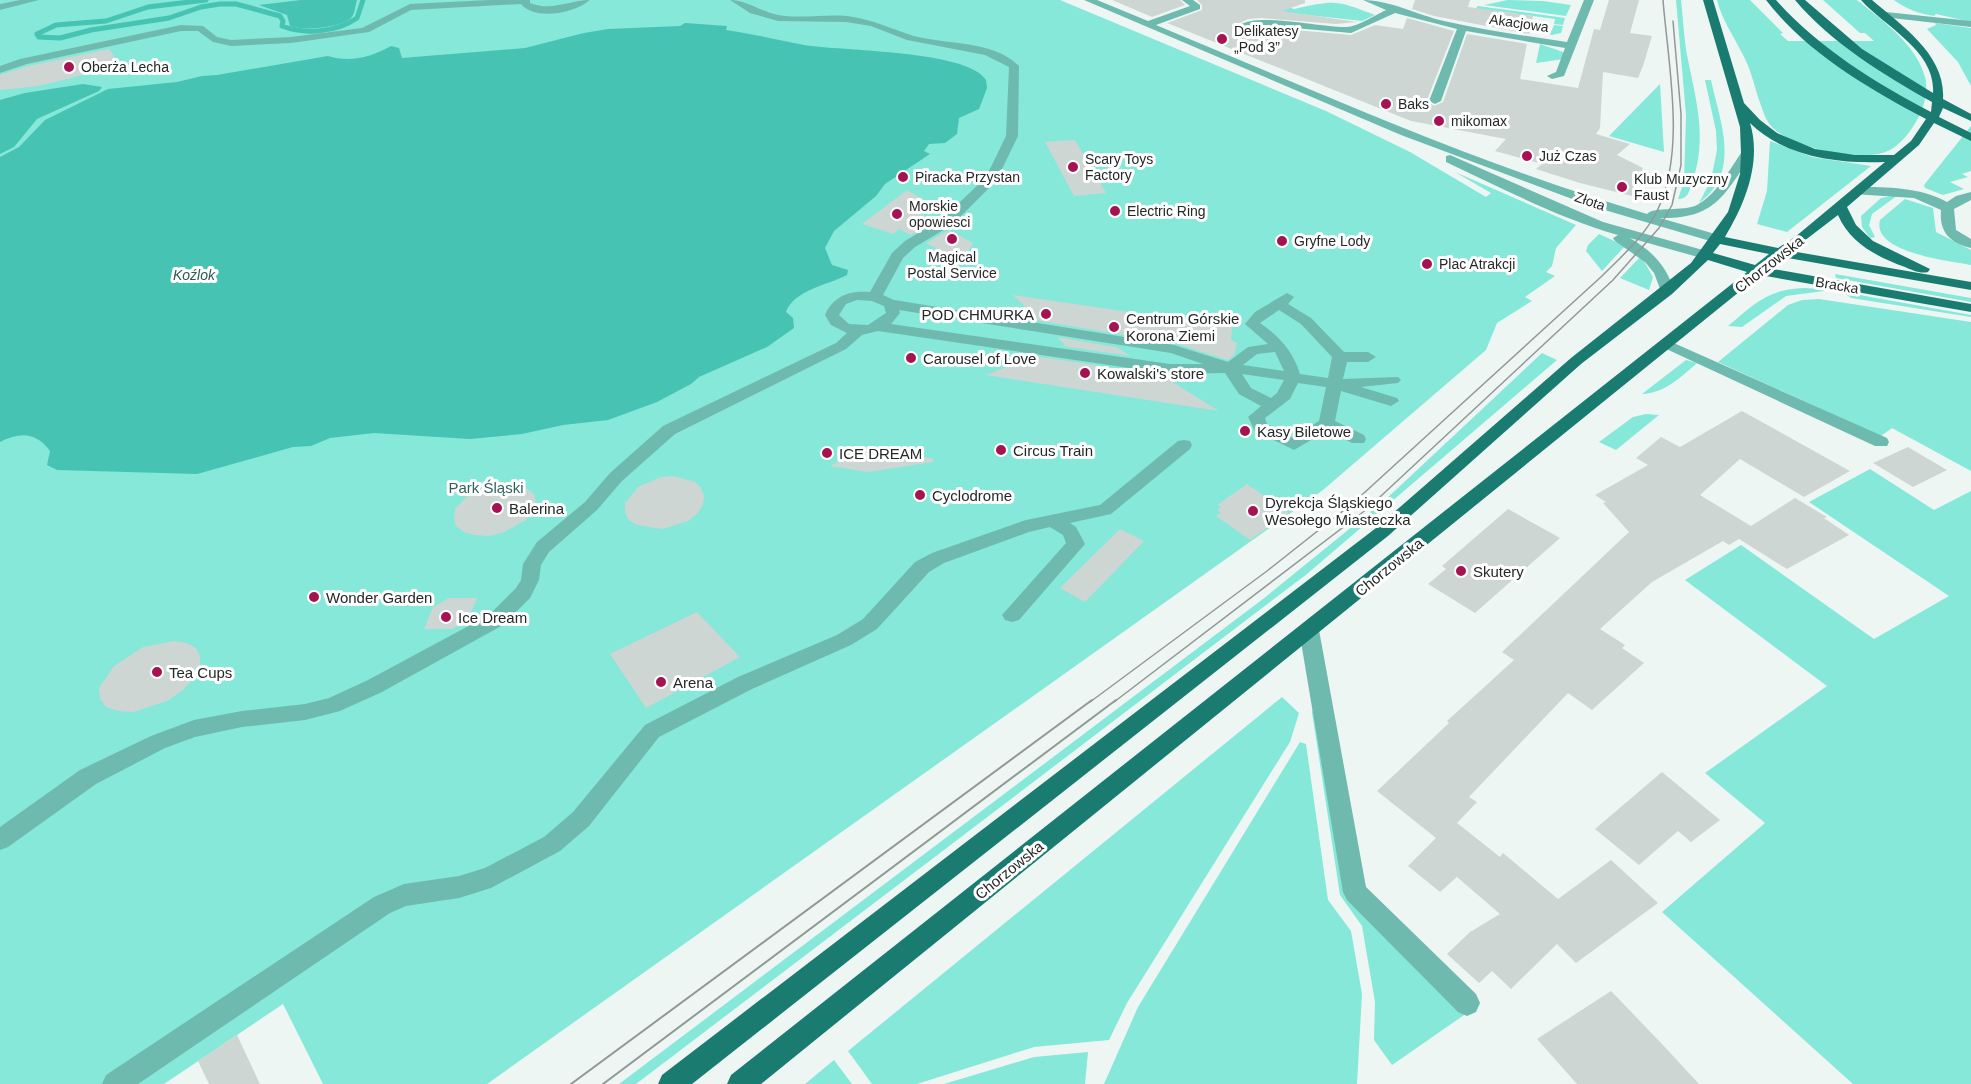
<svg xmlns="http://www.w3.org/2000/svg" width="1971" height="1084" font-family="Arial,sans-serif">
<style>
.green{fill:#85e8d9}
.water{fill:#46c3b3}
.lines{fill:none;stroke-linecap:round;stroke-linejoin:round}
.stream{stroke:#46c3b3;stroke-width:5}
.building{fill:#ced6d4}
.minor{fill:#6ebaae;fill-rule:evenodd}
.major{fill:#1a7c71;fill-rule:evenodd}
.tram-far1{stroke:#929897;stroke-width:1.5}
.tram{stroke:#929897;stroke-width:2}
.poi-dot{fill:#a51352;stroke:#fff;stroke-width:2}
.labels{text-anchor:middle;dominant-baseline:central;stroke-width:6;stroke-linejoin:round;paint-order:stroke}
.far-street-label{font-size:14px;fill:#252827;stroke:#fff}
.far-poi-label{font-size:14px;fill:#252827;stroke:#fff;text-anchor:start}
.far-water-label{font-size:14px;font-style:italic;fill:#2a5d56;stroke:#fff}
.street-label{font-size:15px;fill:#252827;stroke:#fff}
.poi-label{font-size:15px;fill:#252827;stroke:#fff;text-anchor:start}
.park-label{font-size:15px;fill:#2f625b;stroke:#fff}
</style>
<rect width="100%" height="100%" fill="#eef6f4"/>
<g class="green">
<path d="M0 0H1060L1326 111 1410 152 1486 197 1491 193 1455 172 1576 225 1556 248 1552 266 1546 272 1555 276 1525 297 1532 301 1497 323 1486 350 1323 490 487 1084H323L283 1004 164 1084H0Z"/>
<path d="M1247 0H1269L1294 9C1336 0 1335 0 1375 15L1362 21 1289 13Z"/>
<path d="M1508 0 1543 1 1571 5 1566 16 1484 5Z"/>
<path d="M1676 0H1681C1683 18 1684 38 1687 55 1696 100 1708 139 1692 183 1689 192 1688 199 1678 199L1684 181 1686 115Z"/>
<path d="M1717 0H1750L1783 33 1780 34 1788 41H1874L1865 33H1860L1823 0H1857C1882 20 1916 44 1925 77 1928 87 1925 103 1921 112 1915 126 1903 143 1890 150 1863 164 1794 148 1773 128 1765 121 1763 110 1759 100 1754 84 1750 67 1742 53 1733 35 1722 20 1717 0Z"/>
<path d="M1894 0H1971V22L1936 14 1934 16C1920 14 1906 9 1894 0Z"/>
<path d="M1478 6 1565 18 1563 25 1554 24 1555 19 1497 11 1494 23 1551 32 1554 25 1563 26 1561 33 1552 35 1464 21Z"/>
<path d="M1935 23 1971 28V86L1958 62 1927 29 1936 25Z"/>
<path d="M1540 44 1566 53 1564 59 1536 63Z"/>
<path d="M1705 80H1711C1720 122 1742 172 1699 203L1711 180 1717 150 1716 131Z"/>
<path d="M1660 84 1664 152 1609 136Z"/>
<path d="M1971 126V171L1962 174 1968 177 1950 182 1964 189 1943 195 1925 188 1924 185Z"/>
<path d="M1770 141 1812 157 1871 166 1787 232 1757 224 1767 191Z"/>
<path d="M1898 195 1872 214 1869 225 1875 237 1870 238 1862 227 1861 216 1881 198Z"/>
<path d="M1905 199 1933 208 1936 232 1971 250V265C1951 261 1871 253 1880 220Z"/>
<path d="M1599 234 1625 246 1602 271 1586 251 1588 245Z"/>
<path d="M1641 256 1653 277 1649 290 1620 278Z"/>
<path d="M1835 274 1971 298V302L1836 278Z"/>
<path d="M1804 288 1824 289V291L1786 296 1742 327 1728 326C1754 304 1768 289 1804 288Z"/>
<path d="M1843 292 1971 315V317L1851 298Z"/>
<path d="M1819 299 1971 322V471L1892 428 1881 436 1718 362 1788 305 1802 300Z"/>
<path d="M1542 353 1557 360 1307 574 636 1084H619L1263 599 1385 500Z"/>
<path d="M1686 360 1697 363C1681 377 1665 393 1642 394Z"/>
<path d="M1646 414 1659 415 1616 450 1599 442 1633 417Z"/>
<path d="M1870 469 1934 510 1971 491V1084H1853L1662 912 1765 823 1705 773 1827 686 1685 580 1741 545 1874 639 1949 596 1809 502Z"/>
<path d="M1319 693 1351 893 1467 1013 1392 1065 1374 1040 1375 1002 1362 926 1340 895 1312 712Z"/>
<path d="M1282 697 1299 713 1290 742 1127 1003 1109 1040 1034 1047 917 1084H872L848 1051Z"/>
<path d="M1300 742 1306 744 1328 900 1351 931 1362 994 1357 1084H1104L1138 1007Z"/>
<path d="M1088 1052 1085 1084H944L1034 1057Z"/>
<path d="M834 1060 852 1084H805Z"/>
</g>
<g class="water">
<path d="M301 0H357C355 6 355 14 351 18 340 28 303 31 290 26L287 15 259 5Z"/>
<path d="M685 23 727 26 726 30C753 34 778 40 804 45 839 51 968 50 986 80L987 88 979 109 959 118 957 134 945 143 929 144 924 151 930 154 885 184 876 196 834 231 825 248 832 265 848 270 847 275C828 285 794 290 786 312L793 318 794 328 767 347 699 377 691 384 657 402 608 420 563 425 522 434 470 439 374 433 330 438 311 446 293 447 197 474 57 470 47 465 50 451C36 432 20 432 0 442V157L19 147 45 120 108 89 177 82 202 76 217 75 328 56C349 63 372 57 391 46L399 48 402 58 525 48 584 33 608 29 680 26Z"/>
<path d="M83 84 102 87 99 91 37 119 14 147 0 154V100L25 93Z"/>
</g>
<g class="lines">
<path class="stream" d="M206 0 148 7 106 21 56 25 37 34 39 37 60 38 91 30 169 18 201 7 220 4H236L280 16 283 21 282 26C305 35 337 32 357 18L363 0"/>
</g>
<g class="building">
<path d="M1112 0H1180L1185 5 1152 17Z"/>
<path d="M1197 0H1305V3L1282 11 1357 22 1336 24 1261 18 1248 19 1238 24 1245 30 1272 28 1351 35 1375 25 1403 29 1407 18 1454 31 1427 100 1434 106 1443 102 1467 34 1527 44 1520 79 1578 88 1594 29 1600 30 1609 0H1639L1630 33 1652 36 1643 66 1638 78 1603 72 1600 128 1596 134 1630 144 1617 155 1643 168 1632 196 1580 183 1536 169 1542 164 1495 151 1506 139 1411 121 1167 23 1202 10V5Z"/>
<path d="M1415 0H1470L1468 7 1533 16 1529 34 1434 16 1412 9Z"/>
<path d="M109 49 121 66 38 86 0 90V75L28 66Z"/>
<path d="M1075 140 1106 193 1074 196 1045 142Z"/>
<path d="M907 190 931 204 919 213 934 221 911 235 899 229 893 234 862 224Z"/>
<path d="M949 230 973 243 962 262 926 243Z"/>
<path d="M1013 295 1232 327 1231 340 1237 343 1234 355 1228 360 1174 343 1040 321Z"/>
<path d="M1057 337 1116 347 1131 356 1062 346 1065 345Z"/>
<path d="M1035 356 1161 375 1219 411 986 375Z"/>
<path d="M1742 411 1850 471 1804 497 1740 459 1700 495 1751 526 1795 498 1827 517 1824 518 1849 535 1787 569 1739 539 1729 545 1723 541 1652 582 1600 629 1625 645 1622 648 1644 663 1592 710 1568 693 1469 797 1477 802 1457 823 1500 857 1503 853 1558 899 1611 860 1658 903 1576 963 1557 944 1511 989 1492 971 1479 983 1447 954 1470 932 1500 914 1457 877 1440 892 1408 866 1436 838 1377 791 1449 723 1447 721 1514 660 1502 652 1629 532 1603 503 1606 502 1595 495 1648 465 1636 458 1661 437 1680 447Z"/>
<path d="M870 446 933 459V462L868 472 830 466 860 448Z"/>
<path d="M1908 447 1947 470 1913 487 1873 463Z"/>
<path d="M673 476 695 482 701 488 704 496 703 505 697 514 688 521 662 529 637 525 629 520 625 512V503L638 487 661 477Z"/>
<path d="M507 482 519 483 534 494 536 502 526 520 502 533 488 536 475 535 464 532 456 526 454 518 455 509 470 493 482 487Z"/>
<path d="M1247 484 1289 513 1250 540 1216 516 1221 513 1217 510 1221 507 1217 505Z"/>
<path d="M1508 509 1560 538 1475 613 1428 584 1446 569 1442 566Z"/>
<path d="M1120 529 1144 541 1085 602 1060 588Z"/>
<path d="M449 598H477L468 620 452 629H424L433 607Z"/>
<path d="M697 612 740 657 646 708 610 654Z"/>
<path d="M174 641 187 643 196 648 200 656V667L193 679 182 691 167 701 133 712 118 711 106 707 100 699 99 688 114 666 143 647Z"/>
<path d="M1662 772 1720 820 1691 842 1678 831 1639 865 1595 829Z"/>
<path d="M1611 991 1661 1043 1699 1084H1577L1537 1039Z"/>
<path d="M237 1035 260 1084H209L198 1061Z"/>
</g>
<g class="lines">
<g class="minor">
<path d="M20 0H39L0 10V4Z"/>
<path d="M489 0H530V3C552 12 569 0 590 0 575 13 535 21 521 4L411 10 369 32 291 43 231 46 213 42 198 31H181L27 64 0 73V66L20 59 181 25 203 26 217 37 231 40 291 37 362 28 410 4Z"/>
<path d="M730 0C747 0 761 12 778 15 801 19 825 14 847 16 872 19 891 29 914 36 948 45 993 40 1019 66L1018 136 1002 169 989 188 952 225 915 247 903 258 883 295 894 300 1174 345 1228 362 1248 347 1268 344 1245 324 1255 312 1287 293 1294 297 1288 304 1311 318 1344 352H1368L1376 357 1368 362H1347L1343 379 1398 377 1401 380 1398 383 1361 387 1397 398 1399 401 1391 406 1341 391 1335 421 1364 435 1366 439 1364 443H1352L1328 430 1294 450 1255 431 1248 417 1261 406 1239 394 1225 373 1170 374 878 331 862 335 846 349 675 434 622 481 597 510 549 552 541 565 539 580 530 598 503 625 382 692 340 711 305 720 242 727 195 737 165 748 96 784 8 847 0 850V827L80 770 151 736 194 720 242 711 305 704 329 698 368 680 489 615 516 588 521 580 523 564 537 542 585 502 610 473 663 426 836 343 847 333 831 325 825 315C833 296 850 290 870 292L892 253 905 241 942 219 981 182 990 169 1006 136 1009 67 985 55 907 40 871 26 846 22 778 21 750 13ZM857 300 872 301 884 306 886 313 868 325 849 324 839 315 846 304ZM899 310 1171 353 1203 364H1170L891 324 900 313ZM1279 310 1301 324 1332 357 1328 378 1300 374C1293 351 1279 336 1260 323ZM1275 352 1284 371 1243 365 1257 354ZM1242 374 1284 380 1277 393 1271 398 1251 388ZM1298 383 1326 387 1319 421 1293 438 1267 424 1265 418 1290 399Z"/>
<path d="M1084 0H1097L1148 21 1190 6 1182 0H1193L1200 5V9L1156 25C1318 92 1479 165 1647 214 1654 206 1683 212 1697 205 1717 194 1730 169 1743 150L1747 149 1753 153C1724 195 1716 219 1660 218L1722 236 1724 239 1722 242 1717 243 1591 206 1401 135Z"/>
<path d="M1363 0C1390 0 1417 15 1444 21 1484 30 1526 36 1567 42L1584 0H1594L1564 76 1552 79 1547 76 1556 72 1565 48 1466 31 1441 101 1435 104 1429 101 1457 29 1395 13 1351 33 1272 26 1245 28 1240 25C1258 12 1323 28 1347 27 1359 26 1375 15 1386 10Z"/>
<path d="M1886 12 1971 21V27L1883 17V13Z"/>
<path d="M1450 155 1603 222 1710 252 1712 255 1705 259 1630 238C1652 251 1667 266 1674 291L1667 295 1662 294 1654 273 1645 262 1615 241 1613 238 1618 235C1558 218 1502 188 1446 162V156Z"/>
<path d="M1857 187C1888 187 1919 187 1947 202L1956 196 1971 192V200L1954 209 1956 230 1971 239V248C1950 243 1939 232 1941 210L1914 198 1853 194 1851 191Z"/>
<path d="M1667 340 1887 438 1889 442 1887 446H1875L1662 347 1660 344 1662 341Z"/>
<path d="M1184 440 1190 441 1192 445 1190 449 1111 514 1070 523 1076 527 1085 544 1019 620 1012 622 1005 620 1002 615 1066 543 1063 535 1050 527 1029 532 944 563 929 572 877 629 851 645 752 689 659 737 589 826 560 851 491 888 459 898 406 906 390 913 138 1084H102L106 1075 374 897 404 884 459 876 485 868 544 837 573 812 645 725 738 677 837 635 863 619 915 562 932 553 1026 520 1100 505 1178 441Z"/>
<path d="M1309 623 1316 625 1319 630 1366 887 1476 994 1480 1003 1476 1012 1467 1016 1458 1012 1347 900 1343 892 1299 630 1302 625Z"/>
</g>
<path class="major" d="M1703 0H1713L1744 103 1760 120 1777 133 1815 149 1855 155H1894L1911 141 1926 119C1868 88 1807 53 1766 0H1776C1819 48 1874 82 1931 112L1932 102C1884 75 1831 43 1795 0H1805L1862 49 1933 93C1936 51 1885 27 1861 0H1872C1902 26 1946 55 1943 99L1971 114V121L1943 108 1939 117 1971 133V141L1934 123 1919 145 1847 207 1856 225 1873 241 1930 269 1928 272C1920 274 1912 270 1905 267 1877 257 1850 243 1838 215L1791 251 1971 282V290L1782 257 1768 268 1971 304V312L1760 275 761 1084H727L731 1075 1747 272 1708 260 1672 294 1581 364 1388 536 692 1084H658L662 1075 1376 528 1571 358 1691 263 1728 212 1740 174 1741 153 1740 127ZM1750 123C1784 157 1839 164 1885 162L1795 237 1778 248 1725 237C1745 204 1762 162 1750 123ZM1720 244 1769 254 1755 265 1713 253Z"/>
<g class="tram-far1">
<path d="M1090 702 1267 571 1353 503 1602 276C1622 256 1646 235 1658 209 1686 149 1668 64 1663 0"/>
<path d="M1114 702 1367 509 1613 280 1659 228 1672 205 1681 165V114L1673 21"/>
</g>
<g class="tram">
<path d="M571 1084 1092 700"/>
<path d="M603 1084 1116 700"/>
</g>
</g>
<g class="poi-dot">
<circle cx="1222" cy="39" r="6"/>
<circle cx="69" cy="67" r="6"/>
<circle cx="1386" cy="104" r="6"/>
<circle cx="1439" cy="121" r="6"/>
<circle cx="1527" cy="156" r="6"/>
<circle cx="1073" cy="167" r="6"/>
<circle cx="903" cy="177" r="6"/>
<circle cx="1622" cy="187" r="6"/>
<circle cx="1115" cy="211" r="6"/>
<circle cx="897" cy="214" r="6"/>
<circle cx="952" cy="239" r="6"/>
<circle cx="1282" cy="241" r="6"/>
<circle cx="1427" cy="264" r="6"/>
<circle cx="1046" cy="314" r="6"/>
<circle cx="1114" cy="327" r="6"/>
<circle cx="911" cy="358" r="6"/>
<circle cx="1085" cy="373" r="6"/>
<circle cx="1245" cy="431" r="6"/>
<circle cx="1001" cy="450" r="6"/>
<circle cx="827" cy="453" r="6"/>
<circle cx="920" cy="495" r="6"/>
<circle cx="497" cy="508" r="6"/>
<circle cx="1253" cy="511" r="6"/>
<circle cx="1461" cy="571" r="6"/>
<circle cx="314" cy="597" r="6"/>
<circle cx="446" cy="617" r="6"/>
<circle cx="157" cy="672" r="6"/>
<circle cx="661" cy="682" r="6"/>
</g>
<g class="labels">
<g class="far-street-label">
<text transform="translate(1519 23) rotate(8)">Akacjowa</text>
<text transform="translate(1590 201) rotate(19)">Złota</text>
<text transform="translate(1837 285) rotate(10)">Bracka</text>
</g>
<g class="far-poi-label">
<text x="1234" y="31">Delikatesy<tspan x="1234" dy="16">„Pod 3”</tspan></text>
<text x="81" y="67">Oberża Lecha</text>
<text x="1398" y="104">Baks</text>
<text x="1451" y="121">mikomax</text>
<text x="1539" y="156">Już Czas</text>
<text x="1085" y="159">Scary Toys<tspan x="1085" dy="16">Factory</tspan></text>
<text x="915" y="177">Piracka Przystan</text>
<text x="1634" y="179">Klub Muzyczny<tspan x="1634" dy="16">Faust</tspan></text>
<text x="909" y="206">Morskie<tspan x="909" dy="16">opowiesci</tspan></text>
<text x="1127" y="211">Electric Ring</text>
<text x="1294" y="241">Gryfne Lody</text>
<text x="952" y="257" text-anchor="middle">Magical<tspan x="952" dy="16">Postal Service</tspan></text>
<text x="1439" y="264">Plac Atrakcji</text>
</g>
<g class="far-water-label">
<text x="194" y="275">Koźlok</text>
</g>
<g class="street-label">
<text transform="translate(1769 264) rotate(-38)">Chorzowska</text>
<text transform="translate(1389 567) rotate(-39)">Chorzowska</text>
<text transform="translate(1009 870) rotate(-39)">Chorzowska</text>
</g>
<g class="poi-label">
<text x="1034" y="314" text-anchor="end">POD CHMURKA</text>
<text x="1126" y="318">Centrum Górskie<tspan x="1126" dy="17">Korona Ziemi</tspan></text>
<text x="923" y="358">Carousel of Love</text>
<text x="1097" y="373">Kowalski's store</text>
<text x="1257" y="431">Kasy Biletowe</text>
<text x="1013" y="450">Circus Train</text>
<text x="839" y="453">ICE DREAM</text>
<text x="932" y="495">Cyclodrome</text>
<text x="1265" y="502">Dyrekcja Śląskiego<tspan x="1265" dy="17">Wesołego Miasteczka</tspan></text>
<text x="509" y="508">Balerina</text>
<text x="1473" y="571">Skutery</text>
<text x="326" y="597">Wonder Garden</text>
<text x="458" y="617">Ice Dream</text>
<text x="169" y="672">Tea Cups</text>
<text x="673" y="682">Arena</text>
</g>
<g class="park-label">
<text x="486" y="487">Park Śląski</text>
</g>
</g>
</svg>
